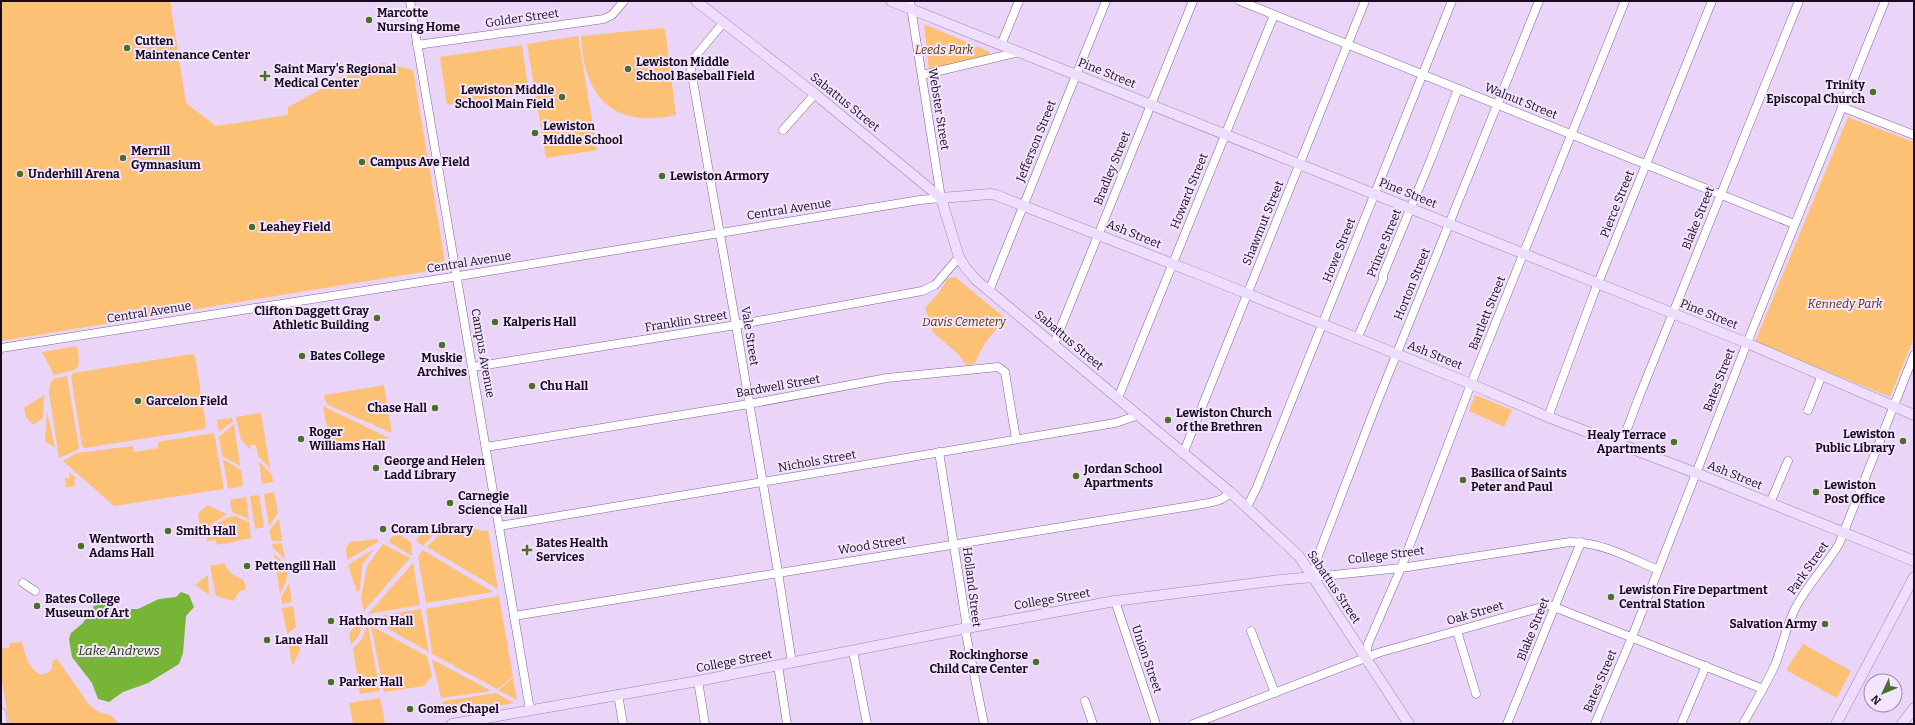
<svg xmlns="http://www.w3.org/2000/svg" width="1915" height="725" font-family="Bitter,serif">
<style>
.green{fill:#fcc174}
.water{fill:#77b536}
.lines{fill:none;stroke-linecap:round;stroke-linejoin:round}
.minor-casing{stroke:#826196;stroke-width:9}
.major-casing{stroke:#9d86ac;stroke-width:11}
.minor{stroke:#fff;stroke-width:8}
.major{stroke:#efdefb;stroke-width:10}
.poi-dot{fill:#4b6f28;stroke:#f3e5fd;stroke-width:1.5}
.labels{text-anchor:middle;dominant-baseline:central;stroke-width:4;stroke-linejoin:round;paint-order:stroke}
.poi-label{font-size:12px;font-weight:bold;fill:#180b20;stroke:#f3e5fd;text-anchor:start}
.street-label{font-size:12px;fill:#180b20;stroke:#f3e5fd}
.park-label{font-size:12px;font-style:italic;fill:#573500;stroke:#f3e5fd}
.water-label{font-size:13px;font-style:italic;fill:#213907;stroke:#f3e5fd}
</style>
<rect width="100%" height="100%" fill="#ead5f8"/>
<g class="green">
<path d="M1 1H170L186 103 216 126 288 115V107L322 89 336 78 360 73 373 65 384 63 413 70 444 256C445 263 442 268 435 270L1 341Z"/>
<path d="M924 24 990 52 988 57 929 70Z"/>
<path d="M662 28 665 30 666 36 676 115C612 129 584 97 581 36Z"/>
<path d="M578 36 597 150 546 158 527 44Z"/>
<path d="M522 45 529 93 447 105 440 57Z"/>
<path d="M1848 117 1914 142V338L1890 397 1755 342Z"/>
<path d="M955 277 1005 318 985 343 974 364 966 365 958 354 933 332 925 308 940 291 948 278Z"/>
<path d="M77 346C82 373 78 369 54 375L42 352Z"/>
<path d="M192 354 195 356 206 426 204 429 85 448 82 446 71 376 73 373Z"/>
<path d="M67 376 79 447 77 450 59 458 49 393 50 384 53 379Z"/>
<path d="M384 385 392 433 328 405 324 398 325 395Z"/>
<path d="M44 395 43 418 33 425 26 417 24 408Z"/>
<path d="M1475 395 1512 410 1504 427 1469 411Z"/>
<path d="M323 406 389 438 331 449Z"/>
<path d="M47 411 55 448 45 441Z"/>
<path d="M261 413 270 468 258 456 256 445H250L251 450 241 440 236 417Z"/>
<path d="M232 418 233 421 219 432 217 420Z"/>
<path d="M234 424 240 466 222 456 219 437Z"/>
<path d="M214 433 224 489 114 506 63 461 77 453 133 446 134 452 158 448V442Z"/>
<path d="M223 459 241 470 243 486 228 489Z"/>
<path d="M259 461 272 475 273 482 262 484Z"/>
<path d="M69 472 77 479H74L75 486 66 487 65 478H70Z"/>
<path d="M274 492 278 513 269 526 264 494Z"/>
<path d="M259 495 264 527 255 529 250 496Z"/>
<path d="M246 497 249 519 232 512 230 500Z"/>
<path d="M207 505 227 514 212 524 203 537 194 538 193 530 200 528 198 514Z"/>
<path d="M235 516 249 522 251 538 217 545 216 540 207 541C208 528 223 517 235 516Z"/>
<path d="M279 519 282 541H272L269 531Z"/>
<path d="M472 528 483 531 488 530 498 589 427 547 444 530Z"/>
<path d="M438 530 423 546 416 541 423 531Z"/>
<path d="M400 535 411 542 412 556 389 542 391 537Z"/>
<path d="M378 539V542L347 560 346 547 350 542Z"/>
<path d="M282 543 285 559 273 548 272 544Z"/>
<path d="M383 544 410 558 364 611 361 598 367 566Z"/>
<path d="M374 549 362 565 360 590 357 592 348 565Z"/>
<path d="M423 550 493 592 426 603 418 557Z"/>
<path d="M274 554C291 568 290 575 280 594Z"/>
<path d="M224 563C229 573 234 576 244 580L246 590 240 591 233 601 216 596 210 566Z"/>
<path d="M413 563 420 605 368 614Z"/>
<path d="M208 575 209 595 195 585Z"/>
<path d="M289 583 292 602 282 604 281 598Z"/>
<path d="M499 596 513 677 497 689 432 654 426 609Z"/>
<path d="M293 606 296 627 287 634 282 608Z"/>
<path d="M421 609 429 652 369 618Z"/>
<path d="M360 620C362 631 360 637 351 644L349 634Z"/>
<path d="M371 626 427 656 432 676 424 686 384 692Z"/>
<path d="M368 627 380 691 360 694 353 648 362 639 366 628Z"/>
<path d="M22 642C26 657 28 668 41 675L49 672 52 669 53 660 57 659 90 706 101 713 111 715 119 724H9L1 675V643L2 648H9L10 643Z"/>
<path d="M289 643 300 647V651L292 666Z"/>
<path d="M1803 644 1851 671 1837 698 1786 670Z"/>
<path d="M432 659 491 691 441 698Z"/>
<path d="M513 678 517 700 498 690Z"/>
<path d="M496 693 514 703 443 715 442 704 444 701Z"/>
<path d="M380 698 385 724H353L349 703Z"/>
</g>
<path class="water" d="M181 592 189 595 194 607 186 616 183 653 179 664 148 683 123 692 109 702 98 699 92 683 72 657 69 639 71 633 83 623 94 606 105 603 122 609H138L159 599 176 597Z"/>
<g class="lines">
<defs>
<g id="minor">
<path d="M410 1 530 710"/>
<path d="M1240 1 1794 224"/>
<path d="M1539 1 1378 400 1316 561 1314 577 1401 568 1570 542C1601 542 1630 558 1658 570"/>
<path d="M723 23 694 58 691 70 736 325 778 572 792 663"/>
<path d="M417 45 604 19 612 15 624 1"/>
<path d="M1001 45 1019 1"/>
<path d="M922 75 1020 52"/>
<path d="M1842 107 1914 135"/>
<path d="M783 130 815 94"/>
<path d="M989 291 1106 1"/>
<path d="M1357 339 1383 279V275L1431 159 1458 89"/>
<path d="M1054 344 1193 1"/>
<path d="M1 348 465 275 920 200 941 198 910 1"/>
<path d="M473 367 736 325 922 291 935 285 959 257"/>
<path d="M1118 398 1274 15"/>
<path d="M1808 410 1822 375"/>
<path d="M1548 417 1594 293 1712 1"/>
<path d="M1621 445 1639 397 1799 1"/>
<path d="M486 447 749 404 887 378 998 367 1005 372 1016 439"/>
<path d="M939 452 967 628 966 634 984 724"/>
<path d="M1183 454 1365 1"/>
<path d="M1770 503 1788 461"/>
<path d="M1247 507 1257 487 1452 1"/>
<path d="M499 526 1115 423 1139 415"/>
<path d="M23 583 35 591"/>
<path d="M1115 601 1156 724"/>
<path d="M514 616 1197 505C1207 503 1224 502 1230 492"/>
<path d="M1251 631 1275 693"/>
<path d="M1457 631 1476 694"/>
<path d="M853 651 867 724"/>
<path d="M1366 657 1368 644 1401 568 1471 384 1625 1"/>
<path d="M778 665 787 724"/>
<path d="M698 681 705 724"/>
<path d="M618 694 623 724"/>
<path d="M1085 701 1093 724"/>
<path d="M1193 724 1381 652 1549 605 1763 689"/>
<path d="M1507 724 1581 542"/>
<path d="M1595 724 1632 637 1747 343 1885 1"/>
<path d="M1681 724 1706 666"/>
<path d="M1743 724C1754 704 1766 685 1775 665 1783 645 1786 625 1796 607 1808 584 1826 566 1839 544L1914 355"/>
</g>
<g id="major">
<path d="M696 1 815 94 941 198 959 257 965 267 975 279 1230 492 1299 556 1409 724"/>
<path d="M891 1 1747 343 1914 415"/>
<path d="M941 198 990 194 996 195 1206 277 1471 384 1548 417 1696 473 1914 561"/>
<path d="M1 713 2 724"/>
<path d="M452 724 698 681 967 628 1115 601 1280 580 1314 577"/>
<path d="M1836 724 1914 577"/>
<path d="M1902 724 1914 708"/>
</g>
</defs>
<use href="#minor" class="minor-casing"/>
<use href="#major" class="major-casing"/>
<use href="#minor" class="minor"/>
<use href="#major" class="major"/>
</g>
<g class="poi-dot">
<circle cx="369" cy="20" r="4"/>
<circle cx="127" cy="48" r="4"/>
<circle cx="628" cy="69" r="4"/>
<path d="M263 70h4v4h4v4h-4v4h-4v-4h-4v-4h4z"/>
<circle cx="1873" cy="92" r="4"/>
<circle cx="562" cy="97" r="4"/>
<circle cx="535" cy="133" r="4"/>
<circle cx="123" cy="158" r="4"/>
<circle cx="362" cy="162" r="4"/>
<circle cx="20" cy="174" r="4"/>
<circle cx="662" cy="176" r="4"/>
<circle cx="252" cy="227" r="4"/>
<circle cx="377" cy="318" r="4"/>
<circle cx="495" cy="322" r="4"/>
<circle cx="442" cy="345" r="4"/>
<circle cx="302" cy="356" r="4"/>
<circle cx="532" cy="386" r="4"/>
<circle cx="138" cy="401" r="4"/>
<circle cx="435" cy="408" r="4"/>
<circle cx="1168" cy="420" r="4"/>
<circle cx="301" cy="439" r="4"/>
<circle cx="1903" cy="441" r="4"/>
<circle cx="1674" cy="442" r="4"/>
<circle cx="376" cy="468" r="4"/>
<circle cx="1076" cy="476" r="4"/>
<circle cx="1463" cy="480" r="4"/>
<circle cx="1816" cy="492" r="4"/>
<circle cx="450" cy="503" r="4"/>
<circle cx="383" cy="529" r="4"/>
<circle cx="168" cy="531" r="4"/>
<circle cx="81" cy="546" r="4"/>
<path d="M525 544h4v4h4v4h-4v4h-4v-4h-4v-4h4z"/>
<circle cx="247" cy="566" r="4"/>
<circle cx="1611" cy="597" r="4"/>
<circle cx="37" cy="606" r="4"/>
<circle cx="331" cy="621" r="4"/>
<circle cx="1825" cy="624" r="4"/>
<circle cx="267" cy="640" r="4"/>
<circle cx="1036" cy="662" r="4"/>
<circle cx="331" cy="682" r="4"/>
<circle cx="410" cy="709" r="4"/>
</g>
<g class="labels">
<g class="poi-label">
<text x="377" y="13">Marcotte<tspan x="377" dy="14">Nursing Home</tspan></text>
<text x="135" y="41">Cutten<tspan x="135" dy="14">Maintenance Center</tspan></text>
<text x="636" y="62">Lewiston Middle<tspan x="636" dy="14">School Baseball Field</tspan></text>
<text x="274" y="69">Saint Mary's Regional<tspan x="274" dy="14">Medical Center</tspan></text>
<text x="1865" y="85" text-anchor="end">Trinity<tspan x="1865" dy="14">Episcopal Church</tspan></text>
<text x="554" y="90" text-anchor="end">Lewiston Middle<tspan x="554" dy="14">School Main Field</tspan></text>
<text x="543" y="126">Lewiston<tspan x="543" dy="14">Middle School</tspan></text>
<text x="131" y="151">Merrill<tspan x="131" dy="14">Gymnasium</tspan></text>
<text x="370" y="162">Campus Ave Field</text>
<text x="28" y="174">Underhill Arena</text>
<text x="670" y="176">Lewiston Armory</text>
<text x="260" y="227">Leahey Field</text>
<text x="369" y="311" text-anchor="end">Clifton Daggett Gray<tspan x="369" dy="14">Athletic Building</tspan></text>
<text x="503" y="322">Kalperis Hall</text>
<text x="310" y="356">Bates College</text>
<text x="442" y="358" text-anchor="middle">Muskie<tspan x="442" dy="14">Archives</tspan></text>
<text x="540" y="386">Chu Hall</text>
<text x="146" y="401">Garcelon Field</text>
<text x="427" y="408" text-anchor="end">Chase Hall</text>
<text x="1176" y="413">Lewiston Church<tspan x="1176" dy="14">of the Brethren</tspan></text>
<text x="309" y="432">Roger<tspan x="309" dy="14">Williams Hall</tspan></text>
<text x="1895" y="434" text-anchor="end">Lewiston<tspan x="1895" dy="14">Public Library</tspan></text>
<text x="1666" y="435" text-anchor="end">Healy Terrace<tspan x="1666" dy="14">Apartments</tspan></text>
<text x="384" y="461">George and Helen<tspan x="384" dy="14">Ladd Library</tspan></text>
<text x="1084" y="469">Jordan School<tspan x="1084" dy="14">Apartments</tspan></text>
<text x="1471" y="473">Basilica of Saints<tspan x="1471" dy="14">Peter and Paul</tspan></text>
<text x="1824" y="485">Lewiston<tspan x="1824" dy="14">Post Office</tspan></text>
<text x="458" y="496">Carnegie<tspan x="458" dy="14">Science Hall</tspan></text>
<text x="391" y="529">Coram Library</text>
<text x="176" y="531">Smith Hall</text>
<text x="89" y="539">Wentworth<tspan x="89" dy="14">Adams Hall</tspan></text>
<text x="536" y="543">Bates Health<tspan x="536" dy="14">Services</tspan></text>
<text x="255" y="566">Pettengill Hall</text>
<text x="1619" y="590">Lewiston Fire Department<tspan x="1619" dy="14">Central Station</tspan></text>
<text x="45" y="599">Bates College<tspan x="45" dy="14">Museum of Art</tspan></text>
<text x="339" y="621">Hathorn Hall</text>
<text x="1817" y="624" text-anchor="end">Salvation Army</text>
<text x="275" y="640">Lane Hall</text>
<text x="1028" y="655" text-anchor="end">Rockinghorse<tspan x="1028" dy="14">Child Care Center</tspan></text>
<text x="339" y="682">Parker Hall</text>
<text x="418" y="709">Gomes Chapel</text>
</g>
<g class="street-label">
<text transform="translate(522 18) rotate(-8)">Golder Street</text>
<text transform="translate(1107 73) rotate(22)">Pine Street</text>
<text transform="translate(1521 101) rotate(22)">Walnut Street</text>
<text transform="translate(845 102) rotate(39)">Sabattus Street</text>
<text transform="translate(939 109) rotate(81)">Webster Street</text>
<text transform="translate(1036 141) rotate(-68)">Jefferson Street</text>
<text transform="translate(1112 168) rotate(-68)">Bradley Street</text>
<text transform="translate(1189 191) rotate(-68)">Howard Street</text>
<text transform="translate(1408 193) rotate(22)">Pine Street</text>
<text transform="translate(1617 204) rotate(-68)">Pierce Street</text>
<text transform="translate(789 209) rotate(-9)">Central Avenue</text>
<text transform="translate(1698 218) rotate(-68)">Blake Street</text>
<text transform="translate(1263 223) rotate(-68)">Shawmut Street</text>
<text transform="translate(1134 234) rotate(22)">Ash Street</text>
<text transform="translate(1384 243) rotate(-68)">Prince Street</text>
<text transform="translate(1339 250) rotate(-68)">Howe Street</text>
<text transform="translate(469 262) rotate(-9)">Central Avenue</text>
<text transform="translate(1412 284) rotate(-68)">Horton Street</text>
<text transform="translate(149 312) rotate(-9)">Central Avenue</text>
<text transform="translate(1487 313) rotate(-68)">Bartlett Street</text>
<text transform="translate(1709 314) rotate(22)">Pine Street</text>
<text transform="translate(686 321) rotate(-9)">Franklin Street</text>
<text transform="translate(750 336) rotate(81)">Vale Street</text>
<text transform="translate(1069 340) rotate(40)">Sabattus Street</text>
<text transform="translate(483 353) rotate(80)">Campus Avenue</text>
<text transform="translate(1435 355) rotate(22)">Ash Street</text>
<text transform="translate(1719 380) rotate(-69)">Bates Street</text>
<text transform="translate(778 386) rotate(-10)">Bardwell Street</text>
<text transform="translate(817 461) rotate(-10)">Nichols Street</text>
<text transform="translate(1735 475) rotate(22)">Ash Street</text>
<text transform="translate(872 545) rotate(-9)">Wood Street</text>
<text transform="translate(1386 555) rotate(-7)">College Street</text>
<text transform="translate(1808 568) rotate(-55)">Park Street</text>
<text transform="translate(972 587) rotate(83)">Holland Street</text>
<text transform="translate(1334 587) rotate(56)">Sabattus Street</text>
<text transform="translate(1052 599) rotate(-10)">College Street</text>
<text transform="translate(1475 613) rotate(-16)">Oak Street</text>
<text transform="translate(1533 629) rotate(-68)">Blake Street</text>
<text transform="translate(1147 659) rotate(71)">Union Street</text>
<text transform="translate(734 661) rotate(-11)">College Street</text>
<text transform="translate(1600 681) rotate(-67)">Bates Street</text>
</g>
<g class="park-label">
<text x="944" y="50">Leeds Park</text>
<text x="1845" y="304">Kennedy Park</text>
<text x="964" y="322">Davis Cemetery</text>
</g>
<g class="water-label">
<text x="119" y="650">Lake Andrews</text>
</g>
</g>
<rect width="1915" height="725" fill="none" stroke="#180b20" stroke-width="4"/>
<g transform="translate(1883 693) rotate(226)"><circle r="19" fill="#f3e5fd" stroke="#9b8ea5"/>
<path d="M0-3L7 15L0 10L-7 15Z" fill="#4b6f28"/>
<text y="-6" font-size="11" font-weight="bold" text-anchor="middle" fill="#180b20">N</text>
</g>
</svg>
